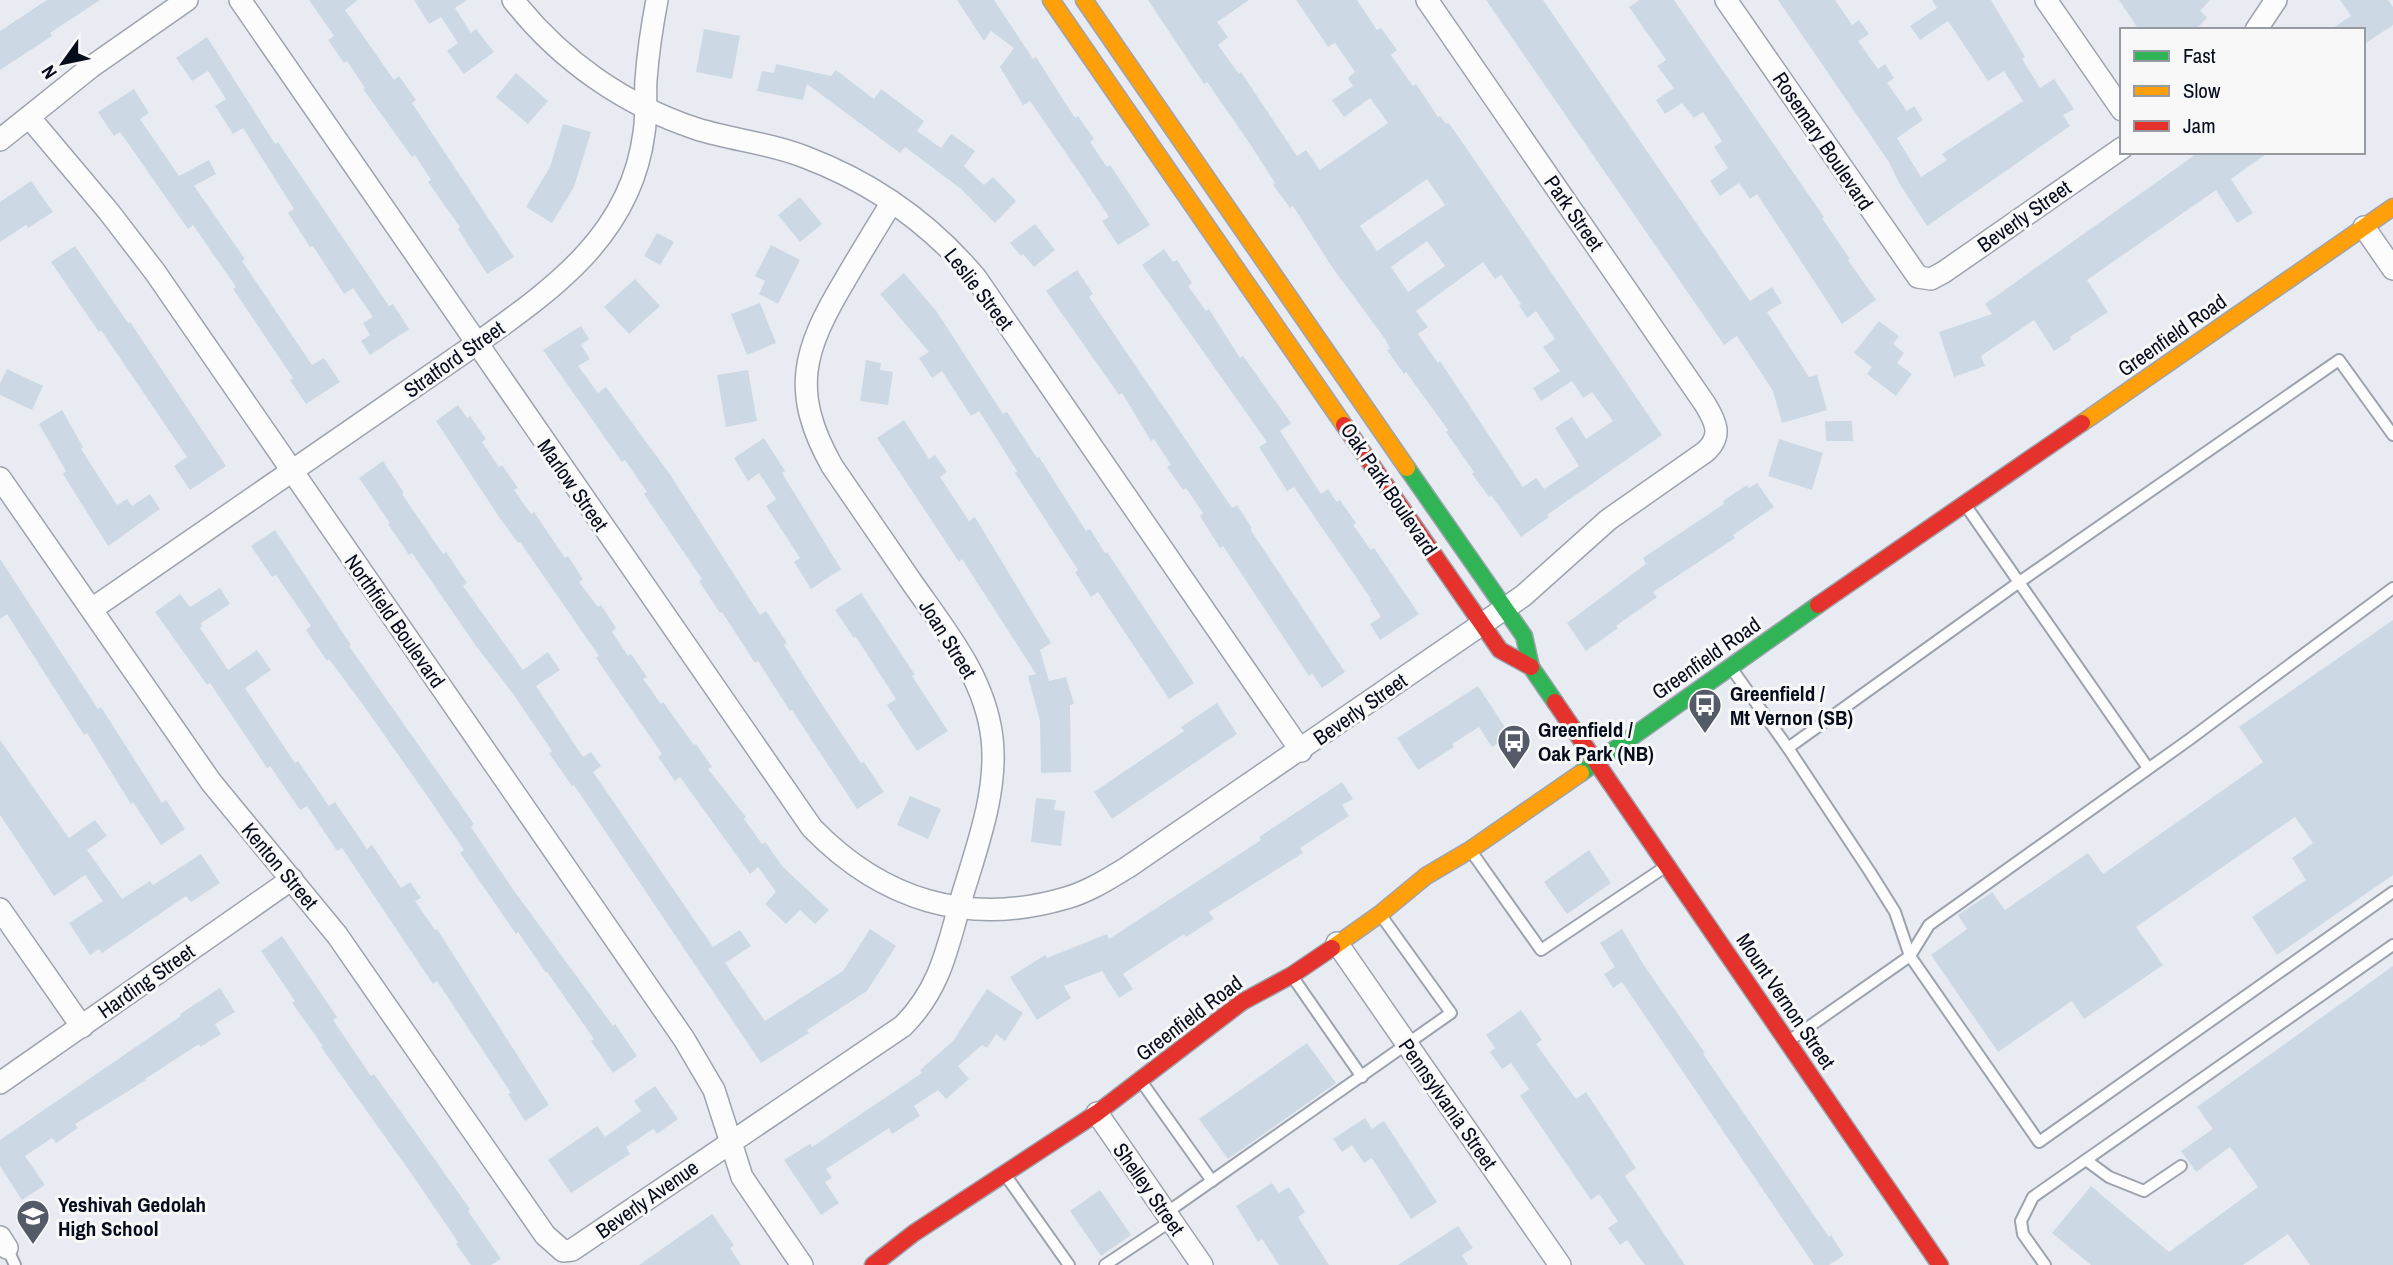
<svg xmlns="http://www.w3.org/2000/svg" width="2393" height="1265" font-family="'Archivo Narrow',sans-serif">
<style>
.building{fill:#ccd9e4;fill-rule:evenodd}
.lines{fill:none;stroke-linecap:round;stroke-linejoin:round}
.lane-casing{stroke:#9da3ae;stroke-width:14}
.street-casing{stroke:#9da3ae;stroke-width:24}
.fast-casing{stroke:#9da3ae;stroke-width:19}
.slow-casing{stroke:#9da3ae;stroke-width:19}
.jam-casing{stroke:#9da3ae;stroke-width:19}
.lane{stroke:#fcfcfd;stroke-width:10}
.street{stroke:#fcfcfd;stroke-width:21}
.fast{stroke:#30b455;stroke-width:16}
.slow{stroke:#ff9f0a;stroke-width:16}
.jam{stroke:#e5322d;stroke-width:16}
.labels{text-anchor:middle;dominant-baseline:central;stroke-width:6;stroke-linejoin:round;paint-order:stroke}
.street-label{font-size:21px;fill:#050c1c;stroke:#f8f8f8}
.poi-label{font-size:21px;font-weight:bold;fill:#050c1c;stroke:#f8f8f8;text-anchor:start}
</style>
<rect width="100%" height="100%" fill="#e8ecf2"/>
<g class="building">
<path d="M47 0H100L50 33 52 36 0 70V31Z"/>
<path d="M309 0H358L345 10 394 80 399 76 416 100 412 103 514 257 487 274 458 229 460 227 428 182 431 180 415 155 412 157 363 89 365 88 347 61 344 63 328 40 334 36Z"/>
<path d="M414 0H467L455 8 471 33 476 29 494 52 464 74 447 51 458 43 441 17 429 24Z"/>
<path d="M957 0H994L1033 59 1036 57 1075 118 1078 116 1094 139 1090 142 1107 167 1110 165 1150 225 1118 245 1102 221 1109 217 1077 169 1030 101 1023 105 1000 67 1014 48 991 31 984 41Z"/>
<path d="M1148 0H1249L1217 22 1228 37 1218 45 1239 74 1241 72 1297 156 1306 150 1320 170 1388 123 1370 98 1344 117 1332 100 1353 86 1348 78 1355 72 1335 43 1328 47 1296 0H1357L1377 30 1381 28 1397 50 1391 55 1413 86 1416 84 1438 117 1440 116 1446 124 1448 122 1465 146 1662 435 1547 515 1549 517 1521 537 1491 495 1489 497 1472 474 1474 472 1446 432 1448 430 1406 372 1404 374 1387 350 1390 349 1385 339 1332 267 1293 206 1290 208 1273 185 1275 183 1248 141 1207 82 1204 84ZM1427 179 1445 205 1377 251 1360 226ZM1427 241 1445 266 1408 292 1391 267ZM1483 262 1495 279 1501 275 1521 304 1519 305 1527 318 1536 311 1555 339 1543 347 1560 371 1533 388 1541 401 1572 381 1583 398 1592 392 1613 421 1586 439 1572 417 1555 428 1579 466 1544 489 1536 478 1523 487 1440 361 1438 363 1418 334 1428 327 1416 311Z"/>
<path d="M1486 0H1543L1750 301 1772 287 1782 303 1767 312 1809 377 1817 375 1827 410 1782 423 1773 391 1737 336 1724 345Z"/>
<path d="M1639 0H1674L1824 217 1822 218 1850 259 1848 260 1876 300 1842 324 1757 194 1750 199 1739 183 1720 196 1710 181 1728 168 1714 147 1722 141 1703 112 1694 118 1682 103 1665 114 1656 100 1674 88 1657 66 1666 60 1629 7Z"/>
<path d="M1778 0H1835L1852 25 1859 20 1869 34 1858 41 1878 69 1885 64 1894 78 1887 83 1907 111 1914 106 1923 120 1897 138 1921 177 1947 160 1942 154 2023 101 2004 71 1988 81 1948 21 1920 40 1910 26 1937 8 1932 0H1991L2025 57 2022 59 2040 88 2054 79 2074 109 2063 115 2070 126 1927 226 1899 183 1889 162Z"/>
<path d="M2119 0H2210L2200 11 2207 17 2196 30H2139Z"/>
<path d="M2340 0H2388L2393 7V25L2363 45V30H2330L2351 16Z"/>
<path d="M704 29 740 36 732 79 696 72Z"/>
<path d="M207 37 275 144 278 142 389 306 393 304 409 329 370 355 361 341 370 335 363 323 373 317 353 288 344 294 313 246 310 247 288 213 294 209 243 128 233 134 215 106 226 99 208 71 192 81 176 58Z"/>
<path d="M776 64 831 76 836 70 874 99 881 89 924 121 917 131 941 148 951 134 975 151 964 166 984 185 993 177 1016 201 995 223 961 189 905 147 900 153 807 84 803 100 757 91 762 71 774 73Z"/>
<path d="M516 73 548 101 528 124 496 97Z"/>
<path d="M134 89 149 113 140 119 179 176 209 160 216 174 194 186 245 259 242 261 312 365 324 358 340 382 306 404 290 380 293 378 233 289 236 287 193 225 188 229 120 132 114 136 98 112Z"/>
<path d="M563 124 591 132 574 187 552 223 526 207 550 167Z"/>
<path d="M2199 152H2269L2231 179 2253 213 2237 223 2216 190 2087 280 2108 312 2070 337 2071 340 2054 351 2034 320 1981 356 1985 366 1954 377 1939 332 1992 314 1985 304Z"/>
<path d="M31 181 53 212 28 228 26 225 0 242V202Z"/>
<path d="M800 197 822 224 800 242 778 215Z"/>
<path d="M1035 224 1055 250 1034 267 1023 254 1021 256 1010 243Z"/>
<path d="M657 233 674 242 660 265 644 256Z"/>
<path d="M771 245 800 260 778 304 759 294 765 281 755 276Z"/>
<path d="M75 246 128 323 130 322 226 466 190 490 174 466 187 457 101 330 99 332 51 262Z"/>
<path d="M1164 249 1173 262 1177 260 1192 283 1188 286 1206 311 1209 309 1240 358 1243 356 1291 423 1280 431 1321 494 1328 489 1337 502 1340 500 1356 523 1353 525 1371 550 1374 548 1419 614 1380 640 1370 624 1381 617 1370 600 1371 599 1294 487 1287 491 1259 447 1267 442 1142 265Z"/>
<path d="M1077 270 1093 294 1089 297 1232 508 1237 505 1252 528 1250 529 1345 672 1322 688 1312 673 1309 676 1223 546 1220 548 1200 516 1203 513 1186 488 1183 490 1167 467 1171 465 1154 439 1151 441 1122 393 1119 395 1046 291Z"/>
<path d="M904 273 937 312 1003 414 1007 412 1037 458 1039 457 1086 531 1090 529 1105 553 1107 552 1194 683 1169 699 1098 592 1091 597 1075 572 1078 570 1015 473 1017 471 979 411 971 416 942 371 932 378 919 358 929 352 880 294Z"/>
<path d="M635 279 660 306 629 334 604 307Z"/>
<path d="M760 303 776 343 747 355 731 314Z"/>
<path d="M1879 321 1899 336 1893 344 1904 353 1897 363 1912 374 1896 396 1867 374 1872 367 1854 353Z"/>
<path d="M581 326 589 339 581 345 590 359 578 366 598 393 606 387 671 476 760 615 766 611 787 643 784 645 821 703 861 763 864 762 884 792 857 809 792 710 790 711 758 661 755 663 722 612 720 613 699 581 702 579 644 494 647 492 625 460 622 462 543 350Z"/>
<path d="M866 360 881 363 880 370 893 372 888 405 860 401Z"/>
<path d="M7 369 43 386 32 410 0 395V383Z"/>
<path d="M748 370 757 421 726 427 717 375Z"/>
<path d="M458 405 467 418 470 416 486 439 482 442 499 467 502 465 518 488 514 490 531 514 534 512 565 558 568 556 583 579 579 582 598 607 601 605 616 628 612 632 628 656 631 654 647 677 643 679 661 704 663 702 694 745 696 744 712 767 708 769 746 817 744 819 762 844 765 842 783 867 829 910 815 924 800 910 786 924 765 904 776 892 758 867 750 874 680 777 675 781 658 757 662 754 596 658 599 656 520 542 518 543 499 517 436 421Z"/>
<path d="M62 410 83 447 81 449 117 505 127 499 132 506 150 494 160 509 108 546 63 474 66 471 39 424Z"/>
<path d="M904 420 929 459 935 455 947 472 940 477 969 521 975 517 1051 643 1040 650 1049 681 1066 677 1074 704 1070 705 1071 772 1041 773 1040 721 1028 676 1036 674 962 559 959 562 877 438Z"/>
<path d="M1825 421H1852L1853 441H1826Z"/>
<path d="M764 438 785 471 782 473 841 569 811 589 794 562 800 558 766 506 776 499 759 473 748 481 734 458Z"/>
<path d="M1779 439 1823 453 1812 490 1768 476Z"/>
<path d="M383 461 404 493 402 494 443 554 446 552 467 583 463 586 523 670 548 652 560 670 536 686 583 757 591 752 601 766 593 772 713 947 740 930 751 946 725 963 765 1021 843 971 870 929 896 946 867 991 807 1030 809 1033 761 1063 574 785 572 786 549 753 552 751 511 691 476 646 412 553 409 555 388 524 390 523 359 478Z"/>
<path d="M1757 483 1774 507 1733 535 1735 538 1653 592 1657 597 1616 626 1618 628 1586 651 1567 623 1646 564 1643 558 1724 504 1723 501 1747 485 1749 488Z"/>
<path d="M275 530 351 645 349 646 474 824 471 827 512 888 613 1026 615 1024 637 1056 613 1073 591 1041 594 1039 547 972 546 973 518 932 516 934 460 853 464 850 423 790 361 702 329 659 327 661 306 630 311 626 276 575 272 577 251 546Z"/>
<path d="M0 559 98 709 101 707 162 803 166 800 185 829 161 845 133 802 131 804 87 733 84 735 7 614 0 619Z"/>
<path d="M220 588 230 604 201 623 202 626 200 628 228 670 257 650 271 670 245 688 295 763 298 761 329 806 335 802 367 849 372 845 401 888 410 882 421 898 415 901 435 930 437 929 549 1105 525 1121 508 1094 511 1093 437 981 433 984 342 848 337 851 307 806 300 810 270 766 267 768 210 683 207 685 155 612 180 594 190 607Z"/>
<path d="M861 593 915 675 912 676 948 731 917 751 887 705 896 699 856 637 854 638 835 610Z"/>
<path d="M2393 620V875L2277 955 2252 917 2306 880 2292 858 2313 843 2295 817 2136 927 2163 965 2084 1019 2072 1001 1998 1052 1931 955 1967 929 1958 915 1992 892 2005 910 2088 853 2103 874 2263 762 2239 727Z"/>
<path d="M1478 686 1510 735 1492 747 1479 727 1452 744 1454 747 1418 770 1397 738Z"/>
<path d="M1217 703 1237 734 1112 819 1094 792 1184 731 1181 727Z"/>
<path d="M0 740 69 838 95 820 107 836 87 850 122 899 150 881 153 885 201 854 220 883 191 902 186 896 102 953 99 949 90 955 69 923 103 901 85 875 54 896 0 815Z"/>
<path d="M1342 782 1353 799 1342 805 1349 816 1300 848 1303 853 1209 912 1214 919 1186 937 1184 934 1123 974 1133 989 1119 998 1102 971 1064 986 1071 998 1037 1020 1010 977 1045 955 1047 958 1107 934 1109 939 1261 840 1259 837Z"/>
<path d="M910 796 941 809 928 839 897 825Z"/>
<path d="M1036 798 1056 800 1054 810 1065 811 1061 846 1031 842Z"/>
<path d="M1589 850 1611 883 1567 914 1544 882Z"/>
<path d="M1622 929 1645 967 1705 1053 1703 1054 1829 1237 1831 1235 1844 1255 1829 1265H1814L1622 982 1613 988 1604 974 1615 967 1600 943Z"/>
<path d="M282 936 337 1017 333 1020 371 1076 374 1074 470 1209 468 1211 501 1259 491 1265H471L456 1244 458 1242 413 1176 321 1047 323 1046 292 1003 295 1001 261 951Z"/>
<path d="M2393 966V1265H2310L2288 1234 2243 1265H2091L2052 1233 2091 1186 2169 1252 2258 1187 2230 1147 2196 1172 2181 1151 2213 1129 2197 1107Z"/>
<path d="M220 988 235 1012 215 1024 221 1034 200 1047 199 1044 145 1079 146 1080 75 1124 78 1128 56 1143 52 1138 25 1156 45 1185 22 1200 0 1166V1140L181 1016 180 1014Z"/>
<path d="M987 989 1023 1013 1005 1041 996 1034 987 1048 982 1045 958 1066 969 1079 946 1099 938 1090 914 1106 920 1116 892 1134 889 1128 826 1169 832 1178 825 1182 839 1203 821 1215 784 1160 810 1144 812 1147 922 1073 920 1070 953 1041Z"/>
<path d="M1521 1010 1542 1040 1536 1044 1576 1099 1586 1092 1636 1168 1625 1176 1685 1265H1645L1627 1240 1620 1245 1608 1228 1618 1221 1599 1194 1591 1200 1520 1096 1529 1089 1511 1063 1502 1069 1490 1052 1495 1048 1486 1035Z"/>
<path d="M1307 1043 1336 1083 1228 1159 1199 1119Z"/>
<path d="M655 1086 678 1119 657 1134 653 1129 626 1147 630 1154 571 1193 548 1160 597 1126 605 1137 641 1111 634 1101Z"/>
<path d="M1365 1118 1372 1129 1384 1121 1437 1202 1411 1219 1372 1158 1364 1163 1352 1145 1342 1152 1333 1139Z"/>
<path d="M1272 1183 1279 1193 1289 1187 1305 1212 1298 1217 1329 1265H1279L1262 1239 1258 1242 1236 1206Z"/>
<path d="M1100 1190 1131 1235 1101 1256 1070 1211Z"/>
<path d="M712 1214 734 1245 730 1248 741 1265H639Z"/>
<path d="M1458 1226 1473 1248 1462 1255 1468 1265H1398Z"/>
</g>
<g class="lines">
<defs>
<g id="lane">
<path d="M1966 506 2148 768"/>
<path d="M2393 588 2190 739 1929 925 1910 956 2039 1142 2393 892"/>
<path d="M1732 669 1788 748 1870 872 1895 912 1910 956 1790 1040"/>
<path d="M1788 748 2018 583 2339 360 2393 435"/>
<path d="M1471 851 1541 950 1665 867"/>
<path d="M1292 976 1362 1077"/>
<path d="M1141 1081 1212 1181"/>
<path d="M2086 1160 2109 1177 2144 1191 2181 1166"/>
<path d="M1006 1176 1069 1265"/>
<path d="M1166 1213 1451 1013 1380 914"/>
<path d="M7 1248 15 1265"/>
<path d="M1105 1265 1171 1221"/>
<path d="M2045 1265 2023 1234 2021 1221 2033 1197 2393 945"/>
</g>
<g id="street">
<path d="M240 0 812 828C882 900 968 927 1066 898 1088 892 1108 879 1128 867L1523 596 1608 520 1705 452C1723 436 1716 422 1705 404L1427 0"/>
<path d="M513 0C560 60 624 105 697 129 732 140 770 143 805 157 871 182 930 223 976 278L1301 751"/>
<path d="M1726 0 1918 277 1931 279 1944 272 2122 148"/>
<path d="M2046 0 2122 110"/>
<path d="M2256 30 2276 0"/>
<path d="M29 117 109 212 155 272 684 1039 714 1090 742 1177 802 1265"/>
<path d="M0 140 91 67 187 0"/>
<path d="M2364 227 2393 269"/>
<path d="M0 478 211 782 337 935 545 1235 563 1251 572 1250 903 1026C942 987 948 944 963 893 978 844 998 789 992 738 985 678 946 631 913 584 886 545 859 505 832 466 790 391 803 350 845 280 860 254 876 228 892 202"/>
<path d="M92 609 476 344C553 289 631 235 644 133 647 115 645 98 646 80 648 53 652 26 657 0"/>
<path d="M0 909 82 1027"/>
<path d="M1337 943 1560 1265"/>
<path d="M0 1083 292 879"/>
<path d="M1097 1113 1202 1265"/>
<path d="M0 1237 7 1248"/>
</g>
<g id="fast">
<path d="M1407 468 1524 636 1531 667 1555 702"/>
<path d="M1581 773 1818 605"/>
</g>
<g id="slow">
<path d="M1051 0 1344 425"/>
<path d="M1084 0 1407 468"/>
<path d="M2082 423 2393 207"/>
<path d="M1332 948 1380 914 1426 876 1470 850 1581 773"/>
</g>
<g id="jam">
<path d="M1344 425 1500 650 1531 667"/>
<path d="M1818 605 2082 423"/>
<path d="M1555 702 1940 1265"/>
<path d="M873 1265 914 1233 1097 1113 1242 1002 1292 975 1332 948"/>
</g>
</defs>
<use href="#lane" class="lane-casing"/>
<use href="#street" class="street-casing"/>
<use href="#fast" class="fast-casing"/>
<use href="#slow" class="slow-casing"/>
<use href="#jam" class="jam-casing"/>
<use href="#lane" class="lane"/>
<use href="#street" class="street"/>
<use href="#fast" class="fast"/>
<use href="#slow" class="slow"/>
<use href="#jam" class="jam"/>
</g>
<defs>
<symbol id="bus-pin" viewBox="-11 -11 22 30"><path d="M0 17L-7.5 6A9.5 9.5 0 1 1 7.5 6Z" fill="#545a67" stroke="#f8f8f8"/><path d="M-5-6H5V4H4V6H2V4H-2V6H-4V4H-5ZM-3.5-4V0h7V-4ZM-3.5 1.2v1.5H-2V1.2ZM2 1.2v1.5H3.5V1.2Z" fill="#fff"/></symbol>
<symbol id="school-pin" viewBox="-11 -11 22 30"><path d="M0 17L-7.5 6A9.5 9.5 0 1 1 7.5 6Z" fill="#545a67" stroke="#f8f8f8"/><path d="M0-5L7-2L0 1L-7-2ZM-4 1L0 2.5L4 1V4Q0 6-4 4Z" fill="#fff"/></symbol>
</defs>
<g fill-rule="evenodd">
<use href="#bus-pin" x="1686" y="686" width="38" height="52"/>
<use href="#bus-pin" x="1495" y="722" width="38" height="52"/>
<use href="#school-pin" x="14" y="1197" width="38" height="52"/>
</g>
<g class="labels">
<g class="street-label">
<text transform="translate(1823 141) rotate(56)">Rosemary Boulevard</text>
<text transform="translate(1574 213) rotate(55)">Park Street</text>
<text transform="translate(2024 216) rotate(-35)">Beverly Street</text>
<text transform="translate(979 289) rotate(52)">Leslie Street</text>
<text transform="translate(2172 335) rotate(-35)">Greenfield Road</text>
<text transform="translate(454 359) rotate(-35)">Stratford Street</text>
<text transform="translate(573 485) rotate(55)">Marlow Street</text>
<text transform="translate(1389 489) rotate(56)">Oak Park Boulevard</text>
<text transform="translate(395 621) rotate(55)">Northfield Boulevard</text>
<text transform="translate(948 639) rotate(58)">Joan Street</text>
<text transform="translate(1706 658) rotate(-35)">Greenfield Road</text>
<text transform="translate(1360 709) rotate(-35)">Beverly Street</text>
<text transform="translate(280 866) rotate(50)">Kenton Street</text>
<text transform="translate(146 981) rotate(-35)">Harding Street</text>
<text transform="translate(1786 1001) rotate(56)">Mount Vernon Street</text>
<text transform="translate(1189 1018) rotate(-37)">Greenfield Road</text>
<text transform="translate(1448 1104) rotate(55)">Pennsylvania Street</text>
<text transform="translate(1149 1189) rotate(55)">Shelley Street</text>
<text transform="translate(647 1199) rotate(-35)">Beverly Avenue</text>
</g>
<g class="poi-label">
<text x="1730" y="693">Greenfield /<tspan x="1730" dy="24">Mt Vernon (SB)</tspan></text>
<text x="1538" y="729">Greenfield /<tspan x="1538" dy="24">Oak Park (NB)</tspan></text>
<text x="58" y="1204">Yeshivah Gedolah<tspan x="58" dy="24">High School</tspan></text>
</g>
</g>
<rect x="2120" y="28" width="245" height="126" fill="#f8f8f8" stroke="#979aa0" stroke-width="2"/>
<rect x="2134" y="51" width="35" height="10" fill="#30b455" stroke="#979aa0" stroke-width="2"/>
<text x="2183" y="63" font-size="21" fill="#050c1c">Fast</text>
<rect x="2134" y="86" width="35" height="10" fill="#ff9f0a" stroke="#979aa0" stroke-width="2"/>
<text x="2183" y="98" font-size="21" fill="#050c1c">Slow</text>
<rect x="2134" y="121" width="35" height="10" fill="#e5322d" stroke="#979aa0" stroke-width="2"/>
<text x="2183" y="133" font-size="21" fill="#050c1c">Jam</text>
<g transform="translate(63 63) rotate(237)" stroke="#f8f8f8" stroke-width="5" paint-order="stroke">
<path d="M0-5L12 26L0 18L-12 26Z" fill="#050c1c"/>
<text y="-10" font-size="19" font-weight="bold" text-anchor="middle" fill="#050c1c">N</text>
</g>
</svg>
